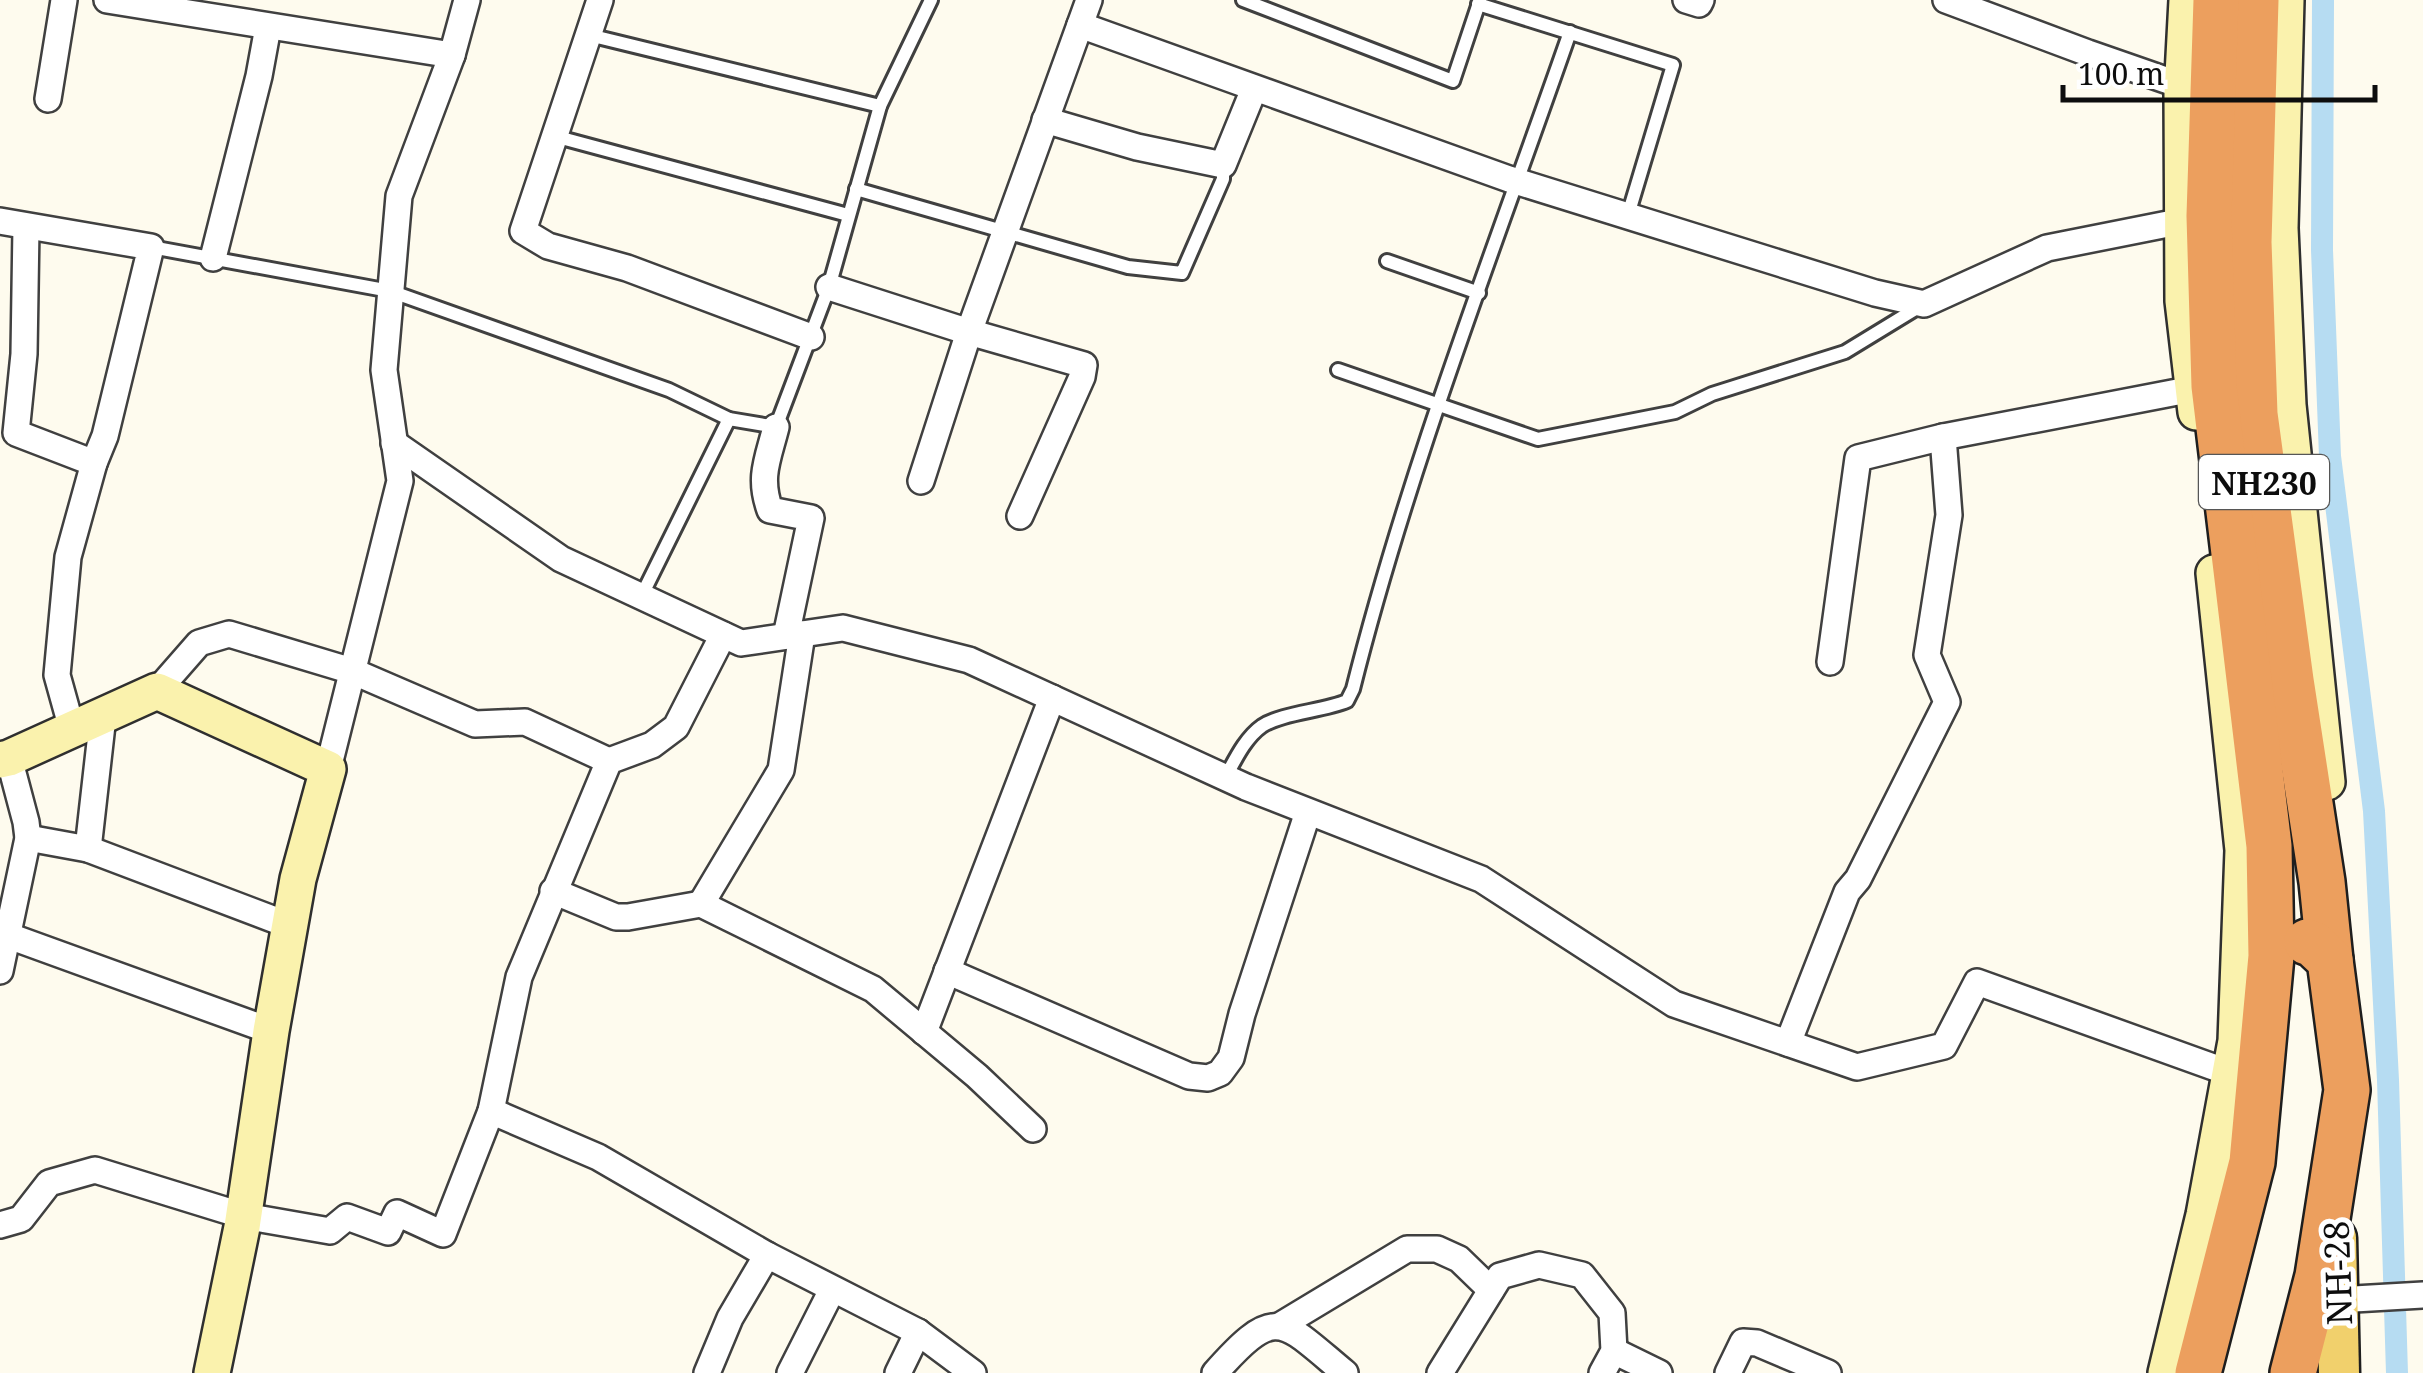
<svg xmlns="http://www.w3.org/2000/svg" width="2423" height="1373" font-family="'Noto Serif',serif">
<style>
.lines{fill:none;stroke-linecap:round;stroke-linejoin:round}
.canal{stroke:#b6dcf2;stroke-width:22}
.lane-casing{stroke:#404040;stroke-width:18}
.street-casing{stroke:#404040;stroke-width:30}
.secondary-casing{stroke:#2f2f2f;stroke-width:40}
.primary-casing{stroke:#1e1e1e;stroke-width:45}
.highway-casing{stroke:#1e1e1e;stroke-width:50}
.lane{stroke:#fff;stroke-width:12}
.street{stroke:#fff;stroke-width:25}
.secondary{stroke:#faf2ad;stroke-width:35}
.primary{stroke:#f1d06c;stroke-width:40}
.highway{stroke:#ec9f5e;stroke-width:45}
.labels{text-anchor:middle;dominant-baseline:central;stroke-width:10;stroke-linejoin:round;paint-order:stroke}
.shield{fill:#fff;stroke:#565656;stroke-width:2.5}
.shield-label{font-size:32px;font-weight:bold;fill:#0d0d0d}
.street-label{font-size:35px;fill:#0d0d0d;stroke:#fff}
</style>
<rect width="100%" height="100%" fill="#fefbee"/>
<g class="lines">
<path class="canal" d="M2323 0 2322 250 2330 456 2374 811 2388 1080 2397 1373"/>
<defs>
<g id="lane">
<path d="M1243 0 1453 81 1480 0"/>
<path d="M1478 4 1673 65 1628 215"/>
<path d="M589 35 880 106"/>
<path d="M554 136 848 215"/>
<path d="M856 189 1128 267 1182 273 1223 179V165"/>
<path d="M151 247 390 291 669 390 729 419 776 427 829 287 880 106 931 0"/>
<path d="M1387 261 1479 293"/>
<path d="M1338 370 1538 439 1675 412 1712 394 1845 352 1922 305"/>
<path d="M641 597 729 419"/>
<path d="M1225 778C1235 760 1245 738 1262 726 1282 713 1323 711 1347 701L1353 689C1409 466 1494 250 1570 32"/>
</g>
<g id="street">
<path d="M107 0 452 55 467 0"/>
<path d="M600 0 523 231 548 246 627 268 811 337"/>
<path d="M1686 0 1699 4 1701 0"/>
<path d="M1946 0 2088 53 2183 86"/>
<path d="M1080 25 1509 179 1875 293 1924 304 2047 248 2183 221"/>
<path d="M48 99 64 0"/>
<path d="M1045 120 1137 147 1223 165 1254 89"/>
<path d="M0 221 151 247 105 436 94 463 68 557 57 675 72 729"/>
<path d="M26 227 24 354 16 433 94 463"/>
<path d="M213 258 259 76 268 27"/>
<path d="M829 287 969 332 1084 365 1082 377 1020 516"/>
<path d="M776 427C768 459 758 477 770 510L811 518 786 636"/>
<path d="M394 443 561 559 741 643 843 628 969 660 1246 787 1481 879 1674 1004 1857 1067 1944 1046 1977 982 2230 1073"/>
<path d="M921 481 969 332 1089 0"/>
<path d="M1830 662 1858 458 1943 437 2193 389"/>
<path d="M157 691 199 643 229 634 352 671 475 724 525 722 609 761"/>
<path d="M328 769 400 481 384 370 399 196 452 55"/>
<path d="M28 838 88 849 291 926"/>
<path d="M88 849 103 716"/>
<path d="M553 891 616 917H628L701 904 873 989 977 1076 1033 1129"/>
<path d="M701 904 781 770 802 634"/>
<path d="M9 936 271 1031"/>
<path d="M0 971 28 838 26 822 9 758"/>
<path d="M947 971 1189 1076 1208 1078 1220 1073 1231 1058 1242 1014 1308 812"/>
<path d="M924 1032 1052 698"/>
<path d="M1788 1043 1847 892 1858 879 1947 702 1927 655 1949 515 1943 437"/>
<path d="M491 1111 598 1157 767 1255 918 1332 973 1373"/>
<path d="M0 1225 21 1219 49 1183 95 1170 244 1216 330 1231 347 1217 388 1232 397 1213 443 1234 491 1111 519 977 609 761 652 745 676 727 723 635"/>
<path d="M2337 1300 2423 1295"/>
<path d="M1281 1325 1407 1249H1437L1459 1259 1491 1290"/>
<path d="M1614 1351 1659 1373"/>
<path d="M707 1373 730 1318 767 1255"/>
<path d="M790 1373 830 1294"/>
<path d="M898 1373 918 1332"/>
<path d="M1215 1373C1277 1303 1281 1320 1345 1373"/>
<path d="M1440 1373 1500 1276 1539 1265 1582 1275 1612 1313 1614 1351 1602 1373"/>
<path d="M1728 1373 1743 1342 1757 1343 1828 1373"/>
</g>
<g id="secondary">
<path d="M2187 0 2182 94 2183 301 2196 412"/>
<path d="M2286 0 2280 228 2288 405 2327 782"/>
<path d="M0 760 9 758 157 691 328 769 298 879 271 1031 242 1227 212 1373"/>
<path d="M2166 1373 2204 1215 2236 1041 2243 850 2214 573"/>
</g>
<path id="primary" d="M2336 1238 2339 1373"/>
<g id="highway">
<path d="M2256 0 2249 242 2255 414 2291 680 2322 882 2330 960"/>
<path d="M2198 1373 2252 1162 2271 956 2269 846 2214 386 2209 216 2216 0"/>
<path d="M2293 1373 2318 1276 2347 1090 2330 960 2313 944 2307 942"/>
</g>
</defs>
<use href="#lane" class="lane-casing"/>
<use href="#street" class="street-casing"/>
<use href="#secondary" class="secondary-casing"/>
<use href="#primary" class="primary-casing"/>
<use href="#highway" class="highway-casing"/>
<use href="#lane" class="lane"/>
<use href="#street" class="street"/>
<use href="#secondary" class="secondary"/>
<use href="#primary" class="primary"/>
<use href="#highway" class="highway"/>
</g>
<g class="labels">
<rect class="shield" x="2199" y="455" width="130" height="54" rx="8"/>
<g class="shield-label">
<text x="2264" y="482">NH230</text>
</g>
<g class="street-label">
<text transform="translate(2337 1273) rotate(-92)">NH-28</text>
</g>
</g>
<path d="M2063 85v15h312v-15" fill="none" stroke="#0d0d0d" stroke-width="5"/>
<text x="2078" y="85" font-size="30" fill="#0d0d0d" stroke="#ffffff" stroke-width="8" paint-order="stroke">100 m</text>
</svg>
